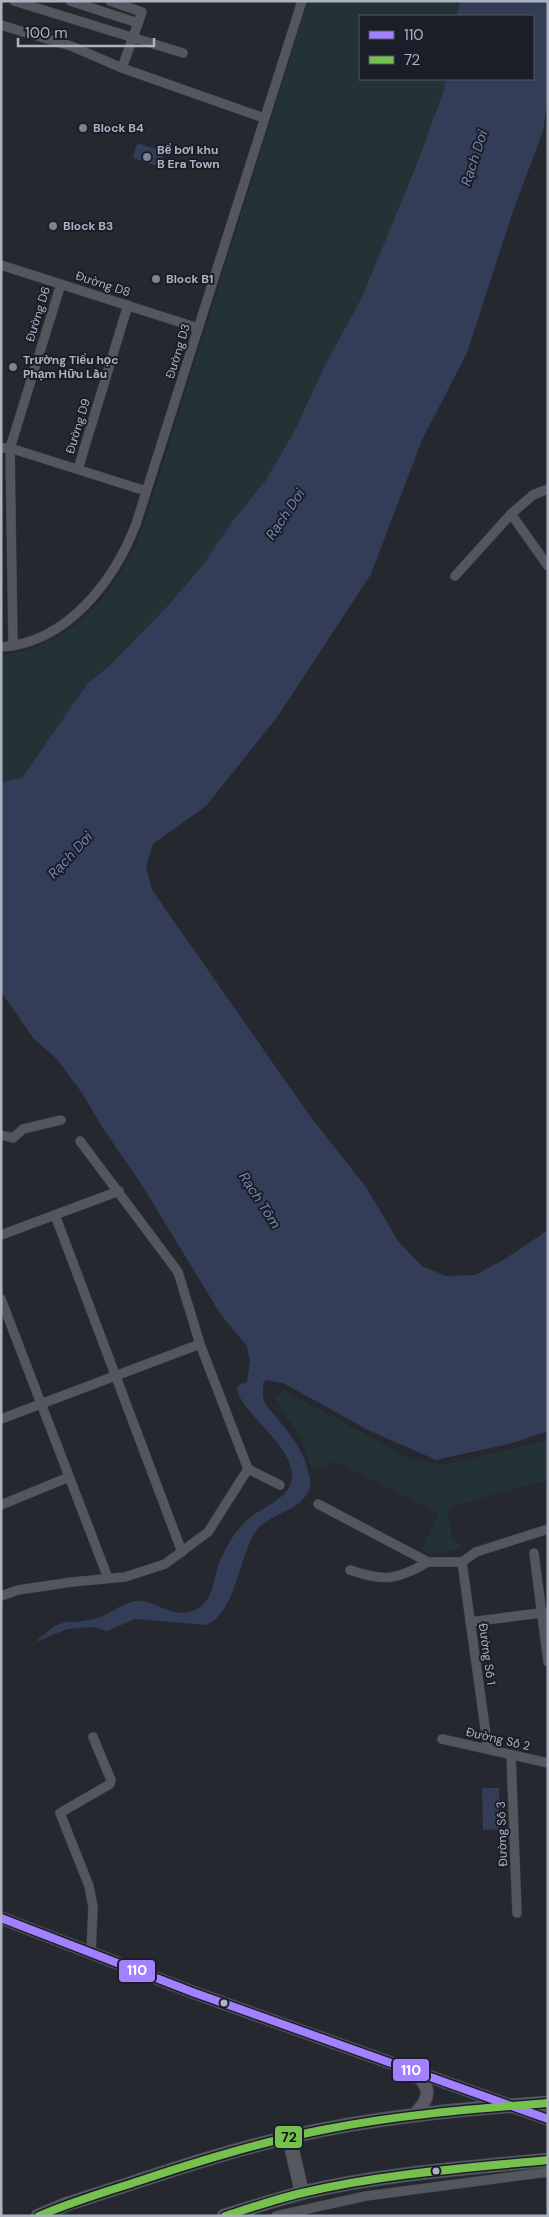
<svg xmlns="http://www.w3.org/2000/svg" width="549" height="2217" font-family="'DM Sans',sans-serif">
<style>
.green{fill:#233235}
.water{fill:#333d57}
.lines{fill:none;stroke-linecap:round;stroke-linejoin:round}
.street-casing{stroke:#42444a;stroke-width:10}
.secondary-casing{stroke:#42444a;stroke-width:14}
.primary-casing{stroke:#42454c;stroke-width:15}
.street{stroke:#54565e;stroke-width:9}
.secondary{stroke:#585a63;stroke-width:12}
.primary{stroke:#565860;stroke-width:14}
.bus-1-casing{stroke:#191e29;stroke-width:11}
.bus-2-casing{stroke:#191e29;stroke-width:11}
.bus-1{stroke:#a380ff;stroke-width:8}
.bus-2{stroke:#76c04d;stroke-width:8}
.poi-dot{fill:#7d828f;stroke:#191e29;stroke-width:2}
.bus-dot{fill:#adb2c2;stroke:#191e29;stroke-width:2}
.labels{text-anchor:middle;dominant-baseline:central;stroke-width:4;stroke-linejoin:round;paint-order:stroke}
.poi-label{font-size:12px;font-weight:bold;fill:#adb2c2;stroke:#191e29;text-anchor:start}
.street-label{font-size:12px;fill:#adb2c2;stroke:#191e29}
.water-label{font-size:14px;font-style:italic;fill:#7686aa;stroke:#191e29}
.line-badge{stroke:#191e29;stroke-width:2}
.badge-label{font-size:14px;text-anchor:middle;font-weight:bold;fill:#fff}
.pale-badge-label{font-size:14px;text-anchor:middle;font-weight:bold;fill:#111}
</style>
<rect width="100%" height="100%" fill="#25282f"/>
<g class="green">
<path d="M308 1H460L457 16H360V79H446L443 93 416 166 362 297 324 367 294 432 266 480 232 522 203 565 164 610 108 667 87 684 22 778 1 782V654C70 652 121 586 143 527Z"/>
<path d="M283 1390 411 1459 443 1465 548 1440V1480L449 1507 448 1515 453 1541 461 1546 460 1549 431 1555 422 1549 439 1513 334 1461 323 1468 311 1467 302 1440 275 1398Z"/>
</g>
<g class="water">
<path d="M460 1H548V94L543 131 512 214 467 353 422 440 371 574 278 716 206 806 153 844 146 867 152 890 310 1116 366 1187 398 1241 422 1266 446 1276 475 1275 505 1259 548 1230V1431L509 1444 436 1460 370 1431 283 1383 266 1380 263 1383V1397L266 1405C283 1426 302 1444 308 1471 309 1476 311 1480 310 1486 304 1513 266 1512 254 1534 239 1560 234 1615 206 1625L135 1619 107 1631 93 1627 67 1629 36 1642C44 1634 52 1626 63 1623 68 1621 73 1623 78 1622 85 1621 94 1619 101 1617 113 1612 128 1599 142 1601 161 1604 176 1620 197 1609 214 1600 213 1579 219 1563 226 1547 233 1534 245 1522 259 1507 291 1500 292 1477 294 1444 235 1409 237 1386L247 1382 250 1361 247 1346 221 1315 140 1182 104 1130 82 1093 57 1059 34 1039 1 992V782L22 778 87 684 108 667 164 610 203 565 232 522 266 480 294 432 324 367 362 297 416 166 443 93 446 79H533V16H457Z"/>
<path d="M137 143 164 152 160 167 133 158Z"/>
<path d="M482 1788H499L500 1829 483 1830Z"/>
</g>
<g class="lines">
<defs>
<g id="street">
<path d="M14 1 183 53"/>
<path d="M70 1 138 23"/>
<path d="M110 1 142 12 122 68"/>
<path d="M1 25 71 46 122 68 264 118"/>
<path d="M1 265 198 328"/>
<path d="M1 448H10L146 491"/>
<path d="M78 469 128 305"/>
<path d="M511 514 533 495 548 489"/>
<path d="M455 576 511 514 548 566"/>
<path d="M13 646 10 448 61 284"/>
<path d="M1 647C67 643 114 581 136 524L302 1"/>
<path d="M1 1135 13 1138 23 1129 61 1120"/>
<path d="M80 1141 178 1272 200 1344 248 1469 280 1485"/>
<path d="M55 1215 182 1552"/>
<path d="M1 1235 119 1191"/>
<path d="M1 1299 108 1578"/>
<path d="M1 1419 200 1344"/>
<path d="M318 1504 428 1562H462"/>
<path d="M1 1505 69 1477"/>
<path d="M534 1553 548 1662"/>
<path d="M462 1562 488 1749"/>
<path d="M462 1562 476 1552 548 1529"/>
<path d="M350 1570C384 1582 397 1580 428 1562"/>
<path d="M1 1596 18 1590 72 1582 125 1577 165 1564 208 1532 248 1469"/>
<path d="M470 1622 548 1612"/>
<path d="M442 1739 548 1763"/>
<path d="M511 1755 517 1913"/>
<path d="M91 1952 93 1907 89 1886 60 1813 110 1784 111 1780 93 1737"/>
<path d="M276 2216 366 2196 548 2172"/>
</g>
<g id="secondary">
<path d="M1 1918 195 1993 548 2119"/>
<path d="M413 2073C433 2087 430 2099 414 2115"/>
</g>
<g id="primary">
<path d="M289 2137 302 2193"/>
<path d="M38 2216 67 2204C141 2181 214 2154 289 2137 374 2117 461 2109 548 2103"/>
<path d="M224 2216C250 2208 275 2200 301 2193 382 2174 466 2168 548 2160"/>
</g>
</defs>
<use href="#street" class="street-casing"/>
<use href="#secondary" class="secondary-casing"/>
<use href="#primary" class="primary-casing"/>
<use href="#street" class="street"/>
<use href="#secondary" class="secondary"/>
<use href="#primary" class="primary"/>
<defs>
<path id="bus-1" d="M1 1918 195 1993 548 2119"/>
<g id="bus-2">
<path d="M39 2216C71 2202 105 2192 139 2181 199 2161 260 2142 322 2130 396 2115 472 2109 548 2103"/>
<path d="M225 2216C250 2208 276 2199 302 2193 382 2174 466 2168 548 2160"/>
</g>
</defs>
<use href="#bus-1" class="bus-1-casing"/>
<use href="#bus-2" class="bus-2-casing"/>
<use href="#bus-1" class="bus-1"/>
<use href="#bus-2" class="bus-2"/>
</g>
<g class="poi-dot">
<circle cx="83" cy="128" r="5"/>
<circle cx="147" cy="157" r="5"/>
<circle cx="53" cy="226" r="5"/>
<circle cx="156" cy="279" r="5"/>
<circle cx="13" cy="367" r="5"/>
</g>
<g class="bus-dot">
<circle cx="224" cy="2003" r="4.5"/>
<circle cx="436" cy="2171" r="4.5"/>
</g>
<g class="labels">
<g class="poi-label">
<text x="93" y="128">Block B4</text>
<text x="157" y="150">Bể bơi khu<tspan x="157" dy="14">B Era Town</tspan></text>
<text x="63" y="226">Block B3</text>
<text x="166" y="279">Block B1</text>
<text x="23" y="360">Trường Tiểu học<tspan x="23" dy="14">Phạm Hữu Lầu</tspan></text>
</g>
<g class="street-label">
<text transform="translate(103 284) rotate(18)">Đường D8</text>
<text transform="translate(38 314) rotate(-73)">Đường D6</text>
<text transform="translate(178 351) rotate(-73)">Đường D3</text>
<text transform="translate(78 426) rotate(-73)">Đường D9</text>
<text transform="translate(487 1654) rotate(82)">Đường Số 1</text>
<text transform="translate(498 1739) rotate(13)">Đường Số 2</text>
<text transform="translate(502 1834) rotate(-92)">Đường Số 3</text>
</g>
<g class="water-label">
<text transform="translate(474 158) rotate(-72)">Rạch Dơi</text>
<text transform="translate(285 514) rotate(-56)">Rạch Dơi</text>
<text transform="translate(70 855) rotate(-47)">Rạch Dơi</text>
<text transform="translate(260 1200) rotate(57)">Rạch Tôm</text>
</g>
</g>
<g class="line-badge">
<rect x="118" y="1959" width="38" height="24" rx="5" fill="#a380ff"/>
<rect x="392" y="2058" width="38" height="24" rx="5" fill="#a380ff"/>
<rect x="274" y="2125" width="29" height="24" rx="5" fill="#76c04d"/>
</g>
<g class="badge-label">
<text x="137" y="1975">110</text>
<text x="411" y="2075">110</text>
</g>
<g class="pale-badge-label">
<text x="289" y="2142">72</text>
</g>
<rect width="549" height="2217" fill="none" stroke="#adb2c2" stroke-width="5"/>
<rect x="359" y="15" width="175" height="65" fill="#191e29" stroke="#545966"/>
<rect x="369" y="31" width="25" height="8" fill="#a380ff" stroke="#545966"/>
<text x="404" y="40" font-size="15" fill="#adb2c2">110</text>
<rect x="369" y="56" width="25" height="8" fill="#76c04d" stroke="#545966"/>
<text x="404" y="65" font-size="15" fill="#adb2c2">72</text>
<path d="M18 38v8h136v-8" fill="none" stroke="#adb2c2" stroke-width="2.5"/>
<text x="25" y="38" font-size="15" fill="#adb2c2" stroke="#191e29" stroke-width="4" paint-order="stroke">100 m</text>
</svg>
